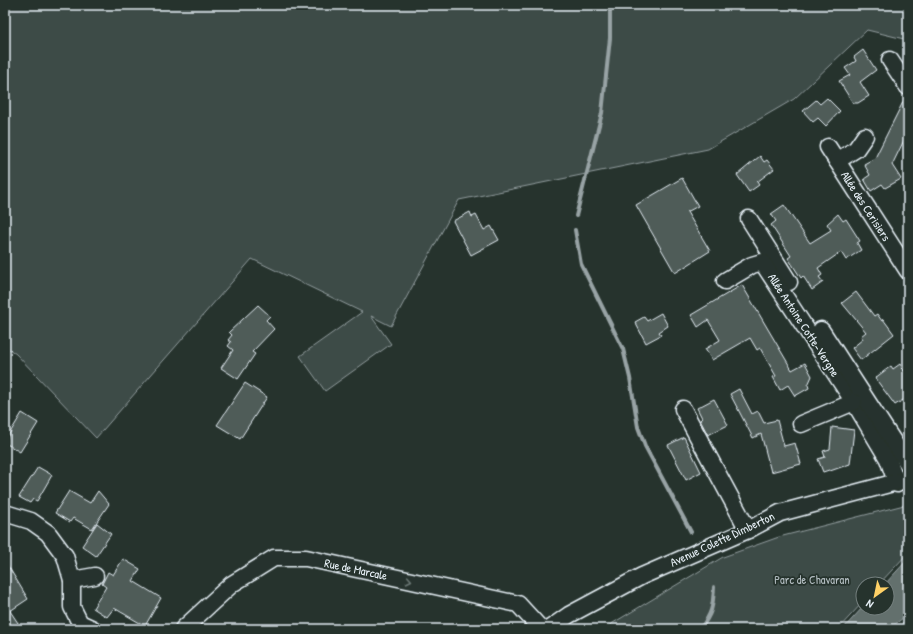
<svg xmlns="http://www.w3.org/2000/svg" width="913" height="634" font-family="'Patrick Hand',sans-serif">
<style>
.green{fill:#3e4b47;stroke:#939ea0}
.water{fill:#636f6d;stroke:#98a3a5}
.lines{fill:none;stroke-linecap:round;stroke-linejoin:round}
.stream{stroke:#98a3a5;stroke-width:4}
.building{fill:#505c59;stroke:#e8f1f8}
.minor-casing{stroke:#e8f1f8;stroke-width:19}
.minor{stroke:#26332d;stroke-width:16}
.oneway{stroke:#6a7674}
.labels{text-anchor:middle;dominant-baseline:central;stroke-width:3.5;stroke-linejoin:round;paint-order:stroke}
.street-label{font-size:12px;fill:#e8f1f8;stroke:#26332d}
.park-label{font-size:12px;fill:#b5bfc3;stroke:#26332d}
</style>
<rect width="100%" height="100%" fill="#26332d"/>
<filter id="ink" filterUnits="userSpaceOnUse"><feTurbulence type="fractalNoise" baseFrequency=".025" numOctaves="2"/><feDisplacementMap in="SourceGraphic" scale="8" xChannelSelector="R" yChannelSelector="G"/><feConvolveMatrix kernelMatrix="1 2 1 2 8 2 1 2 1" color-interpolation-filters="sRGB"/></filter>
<g filter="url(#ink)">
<g class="green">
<path d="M5 5H908V40L867 30 794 99 708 149 459 200 391 326 371 316 391 344 325 391 300 356 362 312 252 259 96 438 16 354 5 346Z"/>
<path d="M908 504V553L879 584H863V602L838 629H603L723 557 779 537Z"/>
</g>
<path class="water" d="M908 559V614L889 629H843L863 607 887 608V584H885Z"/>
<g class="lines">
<g class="stream">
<path d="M576 216 602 113 610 38V5"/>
<path d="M575 230 581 264 623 349 630 378 638 427 645 446 691 532"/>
<path d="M700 629C712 614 713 607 714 587"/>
</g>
</g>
<g class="building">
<path d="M863 50 876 70 860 82 869 96 858 103H853L839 81 850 75 845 68 856 61 854 57Z"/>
<path d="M906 96H908V132L892 165 901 179 885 188 882 184 871 191 864 179 870 175 864 164 875 158Z"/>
<path d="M827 98 840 111 826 126 818 118 813 122 803 111 816 100 820 104Z"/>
<path d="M760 156 764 162 767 160 774 169 757 182 759 185 749 192 737 175Z"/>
<path d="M682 178 698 206 687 212 710 251 675 273 636 205Z"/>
<path d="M784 205 810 243 831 230 827 224 838 214 843 221 846 219 860 241 857 243 861 250 846 260 841 252 818 268 822 275 819 277 823 282 812 290 803 276 801 278 788 258 791 256 771 225 776 221 771 214Z"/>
<path d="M470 212 472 217 476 215 484 230 491 226 499 240 471 255 453 221Z"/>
<path d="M742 285 792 370 805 363 812 376 808 385 809 388 795 396 788 385 780 390 773 377 776 376 760 348 757 350 750 338 712 360 705 349 720 340 708 320 698 327 691 315Z"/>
<path d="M856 292 874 316 877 314 882 321 883 319 894 334 861 360 852 348 863 339 861 336 866 332 842 303Z"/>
<path d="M258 305 270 316 266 320 274 329 252 352 255 354 238 379 221 368 233 350 228 346 231 342 228 340 232 335 229 332Z"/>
<path d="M661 313 668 326 659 332 661 335 646 343 635 322 644 317 647 321Z"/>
<path d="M900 364 904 371 908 368V397L895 405 875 378 891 366 893 369Z"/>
<path d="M245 383 267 397 240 439 217 425Z"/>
<path d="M739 389 752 414 758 411 764 423 777 420 784 446 795 443 801 464 771 472 761 434 753 438 730 394Z"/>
<path d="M714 399 728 425 708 435 700 420 702 418 697 408Z"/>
<path d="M22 413 38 423 20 452 5 443V441Z"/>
<path d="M832 427 854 430 850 464 830 471 829 470 823 472 818 459 825 457 823 451 830 449Z"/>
<path d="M684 437 701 472 686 480 668 445Z"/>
<path d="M38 467 52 475 37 501 33 499 30 503 19 497Z"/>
<path d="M69 491 90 503 98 491 109 504 92 529 73 518 70 522 55 513Z"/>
<path d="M97 523 111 534 96 556 82 546Z"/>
<path d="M123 559 140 569 133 581 161 598 145 626 114 608 107 617 93 608 106 587 102 584 108 572 113 575Z"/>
<path d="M5 561 28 599 10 611 22 629H5Z"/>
</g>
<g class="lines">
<defs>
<g id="minor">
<path d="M890 60 908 87"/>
<path d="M828 147 908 271"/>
<path d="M837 161 856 149 865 136"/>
<path d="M749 219 789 282"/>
<path d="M725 281 752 265 762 262 854 402 888 459 897 484"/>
<path d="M821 330 908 464"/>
<path d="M683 409 748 530"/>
<path d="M801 424 854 402"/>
<path d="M5 513 31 521 48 533 65 556 72 580V607L80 623 93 629"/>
<path d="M72 580 95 576"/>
<path d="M183 629 232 584 274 558H306L518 604 541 629"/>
<path d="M549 629 569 615 642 576 748 530 780 513 908 479"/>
</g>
</defs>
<use href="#minor" class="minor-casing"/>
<use href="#minor" class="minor"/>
</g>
<defs><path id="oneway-chevron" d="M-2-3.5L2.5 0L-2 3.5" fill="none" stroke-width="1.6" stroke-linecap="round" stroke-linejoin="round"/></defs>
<use class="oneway" href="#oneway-chevron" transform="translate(409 580) rotate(12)"/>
</g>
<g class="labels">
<g class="street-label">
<text transform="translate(866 206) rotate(57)">Allée des Cerisiers</text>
<text transform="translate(804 325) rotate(57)">Allée Antoine Cotte-Vergne</text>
<text transform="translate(722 539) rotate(-25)">Avenue Colette Dimberton</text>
<text transform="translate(356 569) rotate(12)">Rue de Marcale</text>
</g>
<g class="park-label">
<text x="812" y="579">Parc de Chavaran</text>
</g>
</g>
<rect width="913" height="634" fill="none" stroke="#26332d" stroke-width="20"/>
<rect x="10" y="10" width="893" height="614" fill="none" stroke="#e8f1f8" stroke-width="1.5" filter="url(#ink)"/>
<g transform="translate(875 596) rotate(213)"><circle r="19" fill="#26332d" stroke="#747f7e"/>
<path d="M0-3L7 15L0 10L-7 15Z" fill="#ffd166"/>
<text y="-6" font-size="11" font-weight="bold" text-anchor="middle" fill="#e8f1f8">N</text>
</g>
</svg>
